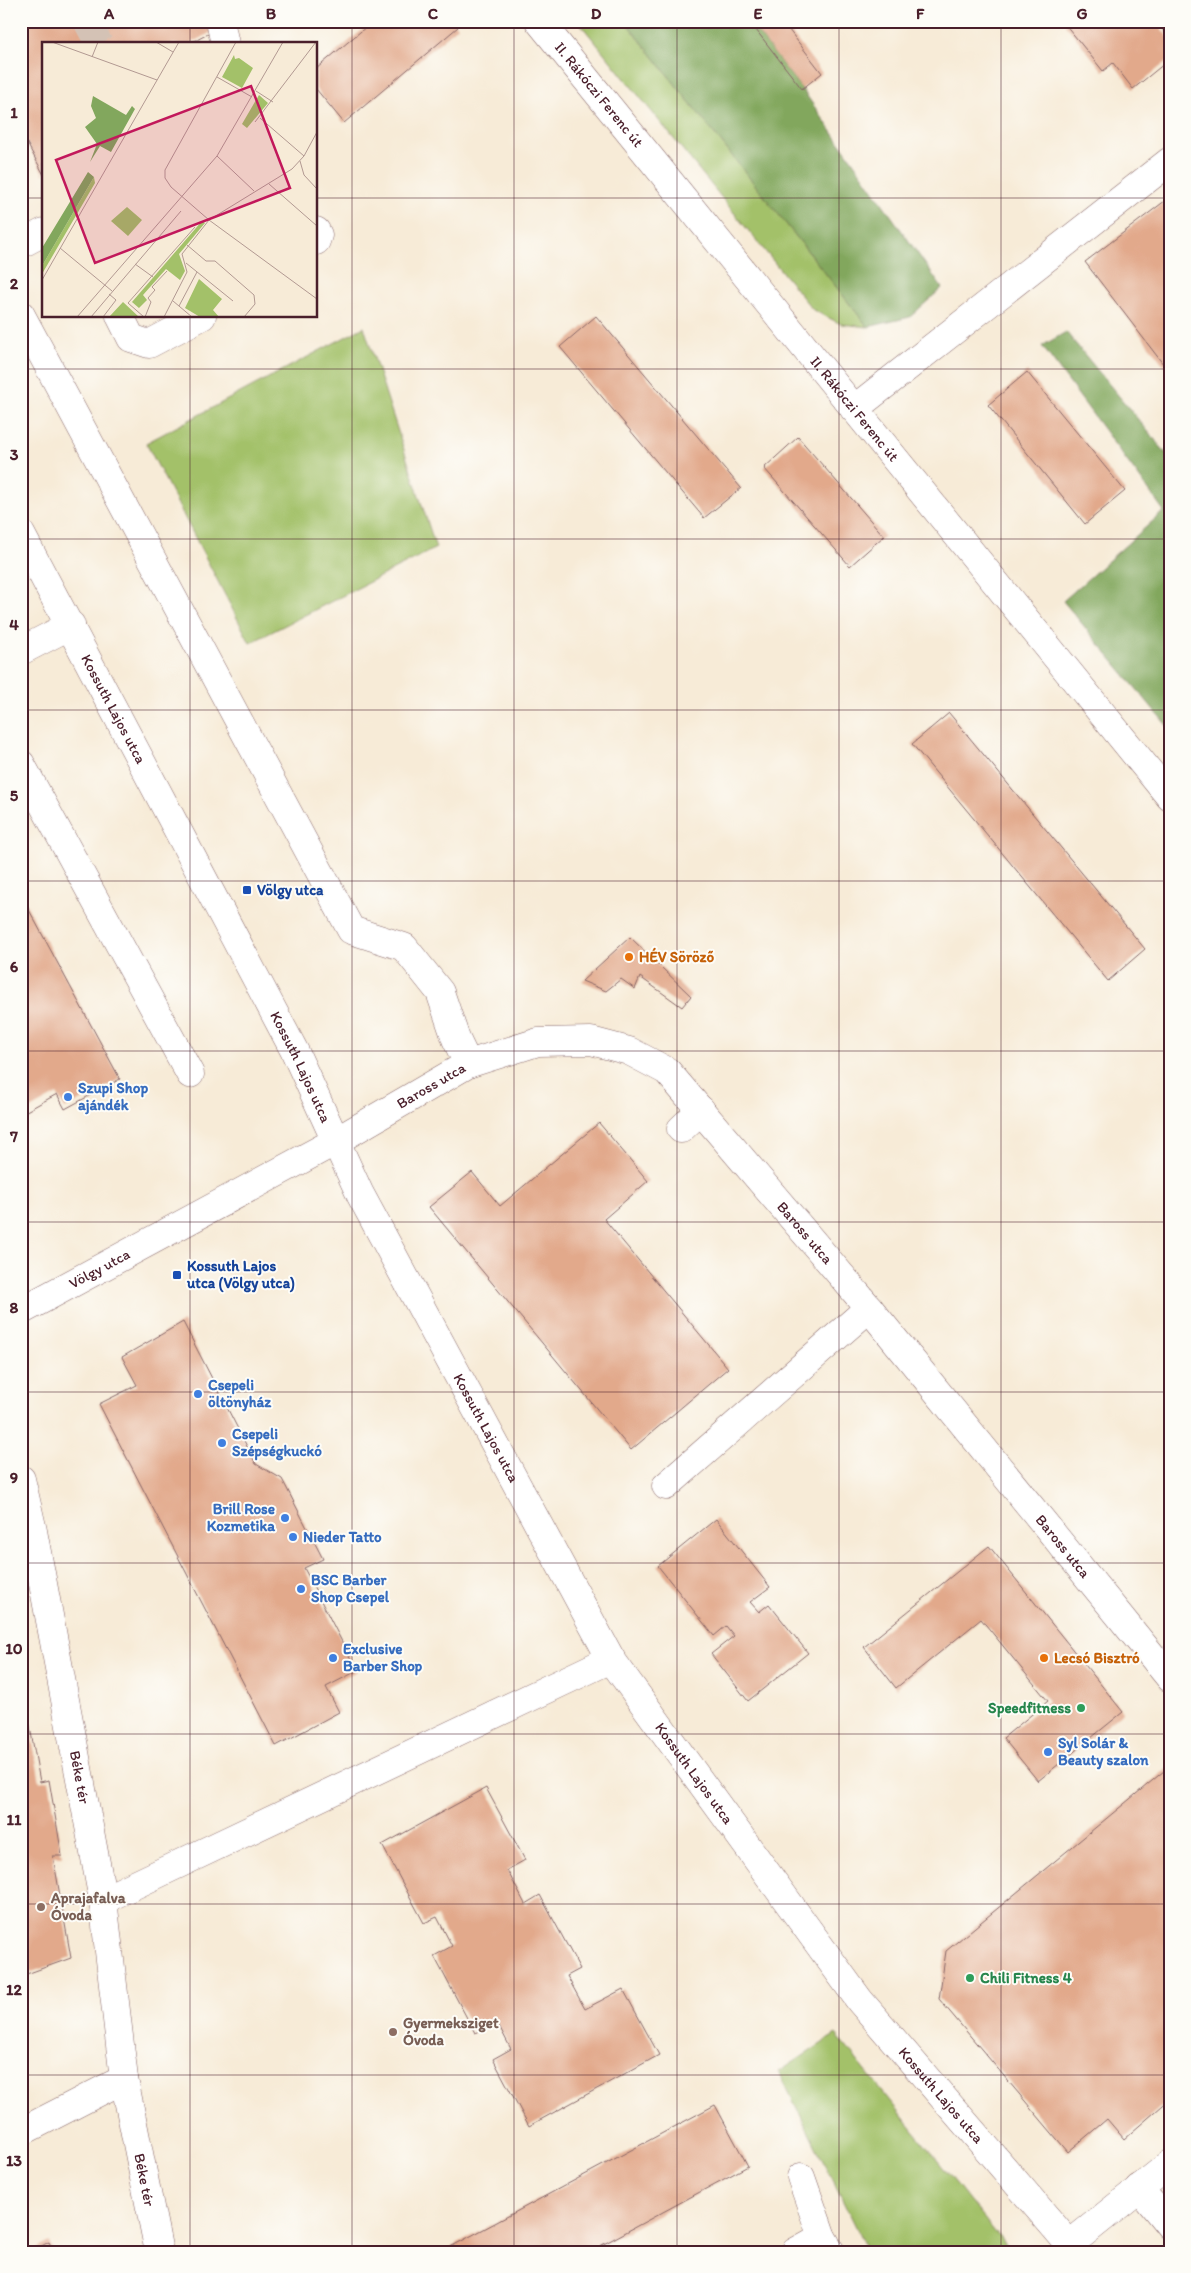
<svg xmlns="http://www.w3.org/2000/svg" width="1191" height="2273" font-family="Itim,sans-serif">
<style>
.green{fill:#a3c169;stroke:#76704a}
.forest{fill:#82a75d;stroke:#666344}
.building{fill:#e2a98b}
.lines{fill:none;stroke-linecap:round;stroke-linejoin:round}
.minor-tunnel{stroke:#d4c2b5;stroke-width:28;stroke-dasharray:28 14;stroke-linecap:butt}
.minor-casing{stroke:#876667;stroke-width:29}
.major-casing{stroke:#876667;stroke-width:29}
.minor{stroke:#fff;stroke-width:28}
.major{stroke:#fff;stroke-width:28}
.grid{fill:none;stroke:#4a1f2b;stroke-width:1;stroke-opacity:0.55}
.transit-dot{fill:#1a4fb4;stroke:#fdfcf7;stroke-width:2}
.food-dot{fill:#e8710a;stroke:#fdfcf7;stroke-width:2}
.shop-dot{fill:#3f7fe0;stroke:#fdfcf7;stroke-width:2}
.leisure-dot{fill:#2e9e5b;stroke:#fdfcf7;stroke-width:2}
.education-dot{fill:#8d6e63;stroke:#fdfcf7;stroke-width:2}
.labels{text-anchor:middle;dominant-baseline:central;stroke-width:4;stroke-linejoin:round;paint-order:stroke}
.street-label{font-size:15px;fill:#4a1f2b;stroke:#fdfcf7}
.transit-label{font-size:15px;font-weight:bold;fill:#164399;stroke:#fdfcf7;text-anchor:start}
.food-label{font-size:15px;font-weight:bold;fill:#c56008;stroke:#fdfcf7;text-anchor:start}
.shop-label{font-size:15px;font-weight:bold;fill:#366cbe;stroke:#fdfcf7;text-anchor:start}
.leisure-label{font-size:15px;font-weight:bold;fill:#27864d;stroke:#fdfcf7;text-anchor:end}
.education-label{font-size:15px;font-weight:bold;fill:#785e54;stroke:#fdfcf7;text-anchor:start}
.inset-road{fill:none;stroke:#b29992;stroke-width:1}
.view{fill:#c2185b;fill-opacity:0.15;stroke:#c2185b;stroke-width:2.5}
.inset-edge{fill:none;stroke:#4a1f2b;stroke-width:2.5}
.neatline{fill:none;stroke:#4a1f2b;stroke-width:2}
.grid-label{font-size:16px;text-anchor:middle;font-weight:bold;fill:#4a1f2b}
</style>
<rect width="100%" height="100%" fill="#fdfcf7"/>
<filter id="ink" filterUnits="userSpaceOnUse"><feTurbulence type="fractalNoise" baseFrequency=".02" numOctaves="2"/><feDisplacementMap in="SourceGraphic" scale="10" xChannelSelector="R" yChannelSelector="G"/><feConvolveMatrix kernelMatrix="1 2 1 2 8 2 1 2 1" color-interpolation-filters="sRGB"/></filter>
<filter id="wash" filterUnits="userSpaceOnUse"><feTurbulence type="fractalNoise" baseFrequency=".0096" numOctaves="4" result="noise"/><feDisplacementMap in="SourceGraphic" scale="20" xChannelSelector="R" yChannelSelector="G"/><feGaussianBlur stdDeviation="1.12" result="paint"/><feColorMatrix in="noise" values="0 0 0 0 0 0 0 0 0 0 0 0 0 0 0 0 0 1.4 0 .05"/><feComposite in="paint" operator="in"/></filter>
<g filter="url(#wash)">
<rect width="100%" height="100%" fill="#f7ebd7"/>
<g class="green">
<path d="M578 21H625L868 327 841 324 813 310Z"/>
<path d="M364 327 436 548 250 643 146 443Z"/>
<path d="M836 2034 1011 2252H868L779 2072Z"/>
</g>
<g class="forest">
<path d="M625 21H749L802 89 942 288 910 317 868 327Z"/>
<path d="M1066 332 1170 458V729L1063 601 1164 511 1042 346Z"/>
</g>
<g id="blocks">
<g class="building">
<path d="M21 21H207L212 32 189 44H44V175L21 132Z"/>
<path d="M373 21H453L458 27 344 123 316 89V69Z"/>
<path d="M749 21H782L822 73 802 89Z"/>
<path d="M1069 21H1155L1170 39V59L1133 89 1113 63 1103 71 1065 24Z"/>
<path d="M1170 197V373L1085 262Z"/>
<path d="M596 316 741 488 704 518 560 347Z"/>
<path d="M1027 372 1125 491 1085 524 988 405Z"/>
<path d="M798 437 884 536 850 566 764 468Z"/>
<path d="M949 713 1145 949 1108 981 912 744Z"/>
<path d="M21 895 120 1079 65 1109 57 1094 21 1114Z"/>
<path d="M630 937 691 996 682 1007 640 977 635 989 621 979 606 991 582 981Z"/>
<path d="M599 1123 648 1181 604 1219 728 1368 631 1450 429 1207 472 1172 500 1206Z"/>
<path d="M183 1322 256 1464 282 1479 323 1559 304 1568 357 1671 326 1687 339 1712 276 1746 99 1404 137 1385 122 1357Z"/>
<path d="M716 1519 770 1587 750 1602 759 1612 769 1604 808 1653 748 1701 711 1654 734 1636 726 1626 714 1636 658 1566Z"/>
<path d="M989 1546 1123 1712 1038 1781 1003 1738 1048 1701 981 1619 896 1688 864 1647Z"/>
<path d="M21 1688H23L40 1782 49 1780 62 1856H53L71 1958 21 1976Z"/>
<path d="M1170 1766V2099L1124 2139 1107 2119 1068 2152 939 1999 946 1951Z"/>
<path d="M486 1788 525 1860 507 1870 525 1904 540 1895 580 1969 567 1976 585 2009 623 1989 659 2055 529 2126 493 2059 511 2049 497 2022 475 2033 434 1956 452 1946 437 1917 424 1923 382 1845Z"/>
<path d="M715 2105 748 2166 589 2252H441Z"/>
<path d="M49 2242 54 2252H30Z"/>
</g>
</g>
</g>
<g filter="url(#ink)">
<use href="#blocks" fill-opacity="0" stroke="#876667" stroke-width="1"/>
<g class="lines">
<path class="minor-tunnel" d="M87 21 99 44"/>
<defs>
<g id="minor">
<path d="M220 21 225 44"/>
<path d="M316 231 318 235 316 241"/>
<path d="M21 244 44 232"/>
<path d="M21 315 351 930 404 947 440 992 456 1039 468 1064"/>
<path d="M120 316 131 338 149 344 202 316"/>
<path d="M854 409 1170 161"/>
<path id="s1" d="M21 534 295 1052 360 1194 611 1659 860 2001 1076 2252"/>
<path d="M21 651 71 625"/>
<path d="M21 764 190 1074"/>
<path d="M681 1129 701 1110"/>
<path id="s2" d="M21 1311 336 1141 468 1064 538 1042 591 1041 629 1051 667 1071 869 1308 1170 1678"/>
<path id="s3" d="M21 1479 33 1531 103 1900 124 2079 159 2252"/>
<path d="M666 1486 869 1308"/>
<path d="M103 1900 611 1659"/>
<path d="M21 2132 124 2079"/>
<path d="M801 2177 822 2237 831 2252"/>
<path d="M1139 2188 1170 2226"/>
<path d="M1070 2244 1170 2164"/>
<path d="M795 2252 822 2237"/>
</g>
<g id="major">
<path id="s4" d="M539 21 1170 797"/>
</g>
</defs>
<use href="#minor" class="minor-casing"/>
<use href="#major" class="major-casing"/>
<use href="#minor" class="minor"/>
<use href="#major" class="major"/>
</g>
</g>
<path class="grid" d="M190 21V44M352 21V2252M514 21V2252M677 21V2252M839 21V2252M1001 21V2252M21 198H44M316 198H1170M190 316V2252M21 369H1170M21 539H1170M21 710H1170M21 881H1170M21 1051H1170M21 1222H1170M21 1392H1170M21 1563H1170M21 1734H1170M21 1904H1170M21 2075H1170"/>
<g class="transit-dot">
<rect x="242" y="885" width="10" height="10" rx="2.5"/>
<rect x="172" y="1270" width="10" height="10" rx="2.5"/>
</g>
<g class="food-dot">
<circle cx="629" cy="957" r="5"/>
<circle cx="1044" cy="1658" r="5"/>
</g>
<g class="shop-dot">
<circle cx="68" cy="1097" r="5"/>
<circle cx="198" cy="1394" r="5"/>
<circle cx="222" cy="1443" r="5"/>
<circle cx="285" cy="1518" r="5"/>
<circle cx="293" cy="1537" r="5"/>
<circle cx="301" cy="1589" r="5"/>
<circle cx="333" cy="1658" r="5"/>
<circle cx="1048" cy="1752" r="5"/>
</g>
<g class="leisure-dot">
<circle cx="1081" cy="1708" r="5"/>
<circle cx="970" cy="1978" r="5"/>
</g>
<g class="education-dot">
<circle cx="41" cy="1907" r="5"/>
<circle cx="393" cy="2032" r="5"/>
</g>
<g class="labels">
<g class="street-label">
<text stroke="none"><textPath href="#s4" startOffset="95">II. Rákóczi Ferenc út</textPath></text>
<text stroke="none"><textPath href="#s4" startOffset="500">II. Rákóczi Ferenc út</textPath></text>
<text stroke="none"><textPath href="#s1" startOffset="198">Kossuth Lajos utca</textPath></text>
<text stroke="none"><textPath href="#s1" startOffset="602">Kossuth Lajos utca</textPath></text>
<text stroke="none"><textPath href="#s2" startOffset="468">Baross utca</textPath></text>
<text stroke="none"><textPath href="#s2" startOffset="932">Baross utca</textPath></text>
<text stroke="none"><textPath href="#s2" startOffset="89">Völgy utca</textPath></text>
<text stroke="none"><textPath href="#s1" startOffset="1008">Kossuth Lajos utca</textPath></text>
<text stroke="none"><textPath href="#s2" startOffset="1338">Baross utca</textPath></text>
<text stroke="none"><textPath href="#s1" startOffset="1412">Kossuth Lajos utca</textPath></text>
<text stroke="none"><textPath href="#s3" startOffset="304">Béke tér</textPath></text>
<text stroke="none"><textPath href="#s1" startOffset="1818">Kossuth Lajos utca</textPath></text>
<text stroke="none"><textPath href="#s3" startOffset="712">Béke tér</textPath></text>
</g>
<g class="transit-label">
<text x="257" y="890">Völgy utca</text>
<text x="187" y="1266">Kossuth Lajos<tspan x="187" dy="17">utca (Völgy utca)</tspan></text>
</g>
<g class="food-label">
<text x="639" y="957">HÉV Söröző</text>
<text x="1054" y="1658">Lecsó Bisztró</text>
</g>
<g class="shop-label">
<text x="78" y="1088">Szupi Shop<tspan x="78" dy="17">ajándék</tspan></text>
<text x="208" y="1385">Csepeli<tspan x="208" dy="17">öltönyház</tspan></text>
<text x="232" y="1434">Csepeli<tspan x="232" dy="17">Szépségkuckó</tspan></text>
<text x="275" y="1509" text-anchor="end">Brill Rose<tspan x="275" dy="17">Kozmetika</tspan></text>
<text x="303" y="1537">Nieder Tatto</text>
<text x="311" y="1580">BSC Barber<tspan x="311" dy="17">Shop Csepel</tspan></text>
<text x="343" y="1649">Exclusive<tspan x="343" dy="17">Barber Shop</tspan></text>
<text x="1058" y="1743">Syl Solár &amp;<tspan x="1058" dy="17">Beauty szalon</tspan></text>
</g>
<g class="leisure-label">
<text x="1071" y="1708">Speedfitness</text>
<text x="980" y="1978" text-anchor="start">Chili Fitness 4</text>
</g>
<g class="education-label">
<text x="51" y="1898">Aprajafalva<tspan x="51" dy="17">Óvoda</tspan></text>
<text x="403" y="2023">Gyermeksziget<tspan x="403" dy="17">Óvoda</tspan></text>
</g>
</g>
<g transform="translate(42 42)">
<rect width="275" height="275" fill="#f7ebd7"/>
<path d="M192 13 193 17 197 16 211 26 200 46 180 35ZM217 53 226 61 205 86 200 82ZM52 135 53 141 0 232V224ZM85 165 100 178 86 194 69 179ZM160 179 163 181 137 212 143 229 138 238 124 227 101 253 105 258 97 266 90 260ZM157 237 180 257 171 268 177 275H158L143 266ZM81 260 97 275H67Z" fill="#a3c169"/>
<path d="M51 54 84 73 90 64 93 67 69 110 58 104 48 120 55 102 43 85 54 76 49 64ZM46 130 52 135 0 224V206Z" fill="#82a75d"/>
<path class="inset-road" d="M10 0 115 38M114 0 131 10M194 0 123 128V136L129 145 167 178 275 257M50 15 56 0M175 35 210 55M214 49 231 60M218 76 262 114M213 80 274 0M175 114 212 149M258 119 262 133 275 147M227 142 275 184M145 203 164 219H173L212 253 213 262 202 275M18 206 70 249M144 221 191 259M93 222 111 235M0 238 137 0M131 259 150 275M137 264 155 230M35 275 175 114 241 0M49 275 139 169M61 275 74 258 67 252M102 275 86 261 153 185M103 275 109 260 106 256 113 248 110 245 125 229M122 275 145 230 140 212 167 178 250 127 262 114 275 90"/>
<path class="view" d="M209 44 248 146 53 221 14 118Z"/>
<rect width="275" height="275" class="inset-edge"/>
</g>
<rect width="1191" height="2273" fill="none" stroke="#fdfcf7" stroke-width="55"/>
<rect x="28" y="28" width="1136" height="2218" class="neatline"/>
<g class="grid-label">
<text x="109" y="19">A</text>
<text x="271" y="19">B</text>
<text x="433" y="19">C</text>
<text x="596" y="19">D</text>
<text x="758" y="19">E</text>
<text x="920" y="19">F</text>
<text x="1082" y="19">G</text>
<text x="14" y="118">1</text>
<text x="14" y="289">2</text>
<text x="14" y="460">3</text>
<text x="14" y="630">4</text>
<text x="14" y="801">5</text>
<text x="14" y="972">6</text>
<text x="14" y="1142">7</text>
<text x="14" y="1313">8</text>
<text x="14" y="1483">9</text>
<text x="14" y="1654">10</text>
<text x="14" y="1825">11</text>
<text x="14" y="1995">12</text>
<text x="14" y="2166">13</text>
</g>
</svg>
